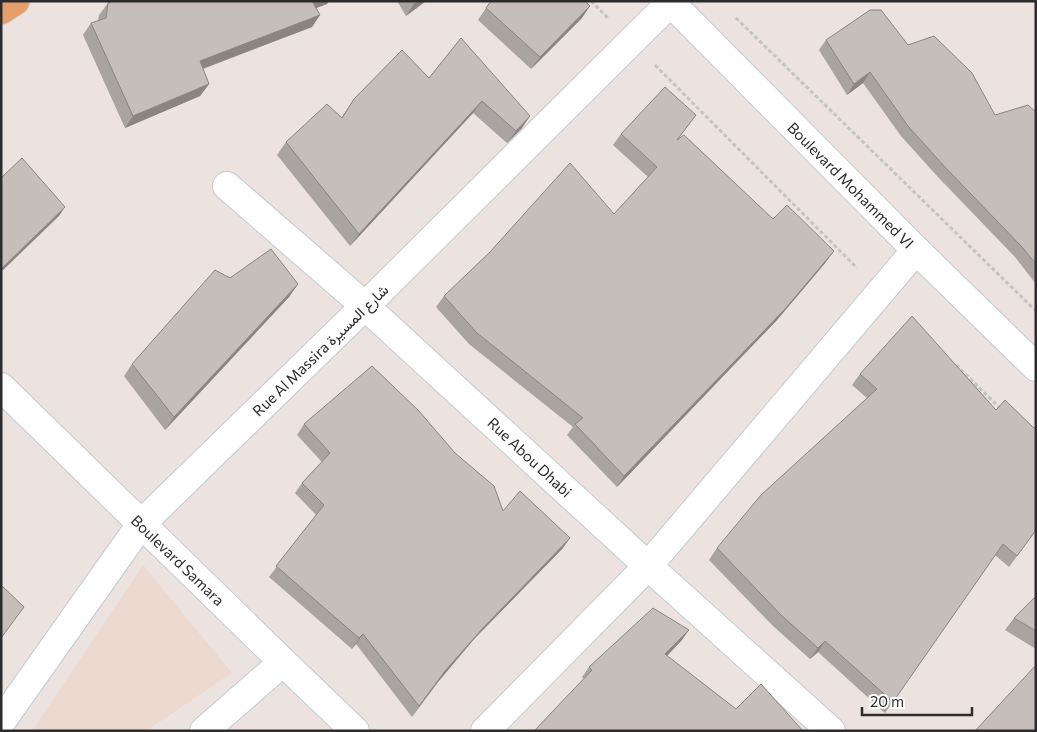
<svg xmlns="http://www.w3.org/2000/svg" width="1037" height="732" font-family="Commissioner,Vazirmatn,sans-serif">
<style>
.education{fill:#ecdad1}
.lines{fill:none;stroke-linecap:round;stroke-linejoin:round}
.minor-casing{stroke:#c4cad1;stroke-width:30}
.major-casing{stroke:#c4c4c4;stroke-width:30}
.path{stroke:#c4c4c4;stroke-width:3;stroke-dasharray:4 2.5;stroke-linecap:butt}
.minor{stroke:#fff;stroke-width:28}
.major{stroke:#e69f6b;stroke-width:28}
.wall{fill:#a9a3a1}
.shaded-wall{fill:#8a8583}
.building{fill:#c5bebb;stroke:#8a8583}
.labels{text-anchor:middle;dominant-baseline:central;stroke-width:5;stroke-linejoin:round;paint-order:stroke}
.street-label{font-size:15px;fill:#2c2c2c;stroke:#fff}
</style>
<rect width="100%" height="100%" fill="#ece2e0"/>
<path class="education" d="M143 565 232 673 146 731H32Z"/>
<g class="lines">
<defs>
<g id="minor">
<path d="M669 1 916 250 1036 367"/>
<path d="M227 186 365 306 648 566 831 731"/>
<path d="M1 387 283 662 355 731"/>
<path d="M1 722 141 524 365 306 670 3"/>
<path d="M204 731 283 662"/>
<path d="M485 731 648 566 916 250"/>
</g>
<path id="major" d="M1 10 15 1"/>
</defs>
<use href="#minor" class="minor-casing"/>
<use href="#major" class="major-casing"/>
<g class="path">
<path d="M591 1 608 18"/>
<path d="M736 18 1036 311"/>
<path d="M655 65 857 268"/>
<path d="M956 365 1002 410"/>
</g>
<use href="#minor" class="minor"/>
<use href="#major" class="major"/>
</g>
<g class="wall">
<path d="M113 1H329L327 4 316 8 320 15 312 27 203 69 209 84 200 96 125 128 83 35 91 23 98 21 99 15 108 3Z"/>
<path d="M397 1H426L406 16Z"/>
<path d="M486 8 582 18 531 69 478 20Z"/>
<path d="M461 38 522 128 507 143 473 113 350 246 277 155 286 142 341 118 354 99 429 78Z"/>
<path d="M826 40 908 45 995 115 1036 112V284L1015 257 937 176 901 136 863 83 847 95 819 50Z"/>
<path d="M696 115 678 139 773 219 826 262 777 320 617 487 567 435 573 427 469 344 436 307 444 296 614 214 648 177 613 145 621 134Z"/>
<path d="M230 278 298 284 289 297 165 430 124 376 132 364Z"/>
<path d="M860 374 1036 530 1009 567 995 555 885 713 818 652 810 659 773 626 709 560 717 548 867 398 852 385Z"/>
<path d="M304 424 503 511 563 548 475 638 438 682 412 717 356 644 352 649 269 577 316 515 295 493 302 483 322 462 297 435Z"/>
<path d="M1036 596V649L1005 630 1014 618Z"/>
<path d="M682 640 667 656 736 709 584 679 582 677 589 667Z"/>
</g>
<g class="shaded-wall">
<path d="M312 1H329L327 4 303 13Z"/>
<path d="M418 1H426L406 16 414 4Z"/>
<path d="M590 6 582 18 531 69 540 57Z"/>
<path d="M320 15 312 27 191 73 200 61Z"/>
<path d="M870 72 863 83 847 95 854 84Z"/>
<path d="M209 84 200 96 125 128 133 116Z"/>
<path d="M482 101 473 113 350 246 359 234Z"/>
<path d="M530 116 522 128 507 143 516 131Z"/>
<path d="M65 207 59 216 1 272V269Z"/>
<path d="M834 251 826 262 777 320 617 487 624 476Z"/>
<path d="M298 284 289 297 165 430 174 417Z"/>
<path d="M570 538 563 548 475 638 438 682 412 717 445 671 483 628Z"/>
<path d="M689 630 682 640 658 665 665 654Z"/>
<path d="M363 634 356 644 352 649 359 638Z"/>
<path d="M825 641 818 652 810 659 818 648Z"/>
</g>
<g class="building">
<path d="M113 1H312L320 15 200 61 209 84 133 116 91 23 106 18 108 3Z"/>
<path d="M491 1H585L590 6 540 57 486 8Z"/>
<path d="M870 10H881L908 45 934 36 972 73 995 115 1028 105 1036 112V264L1022 247 944 166 908 126 870 72 854 84 826 40Z"/>
<path d="M461 38 530 116 516 131 482 101 359 234 286 142 327 104 342 118 354 99 402 50 429 78Z"/>
<path d="M665 87 696 115 677 140 684 135 773 219 787 205 834 251 785 309 624 476 575 424 583 418 477 333 444 296 490 252 570 163 614 214 657 167 621 134Z"/>
<path d="M22 158 65 207 1 269V178Z"/>
<path d="M271 249 298 284 174 417 132 364 215 270 230 278Z"/>
<path d="M912 316 996 410 1005 400 1036 430V530L1017 556 1003 544 893 702 825 641 818 648 781 615 717 548 761 495 877 389 860 374Z"/>
<path d="M372 366 419 411 455 453 494 486 503 511 520 491 570 538 483 628 445 671 419 706 363 634 359 638 276 566 324 505 302 483 330 453 304 424Z"/>
<path d="M1 585 24 607 1 638Z"/>
<path d="M1036 596V631L1014 618Z"/>
<path d="M653 608 689 630 665 654 736 709 761 684 803 731H534L592 670 589 667Z"/>
<path d="M1036 665V731H975Z"/>
</g>
<g class="labels">
<g class="street-label">
<text transform="translate(851 185) rotate(45)">Boulevard Mohammed VI</text>
<text transform="translate(320 350) rotate(-44)">Rue Al Massira شارع المسيرة</text>
<text transform="translate(530 457) rotate(43)">Rue Abou Dhabi</text>
<text transform="translate(178 560) rotate(44)">Boulevard Samara</text>
</g>
</g>
<rect width="1037" height="732" fill="none" stroke="#2c2c2c" stroke-width="5"/>
<path d="M862 707v8h110v-8" fill="none" stroke="#2c2c2c" stroke-width="2.5"/>
<text x="870" y="707" font-size="15" fill="#2c2c2c" stroke="#ffffff" stroke-width="4" paint-order="stroke">20 m</text>
</svg>
